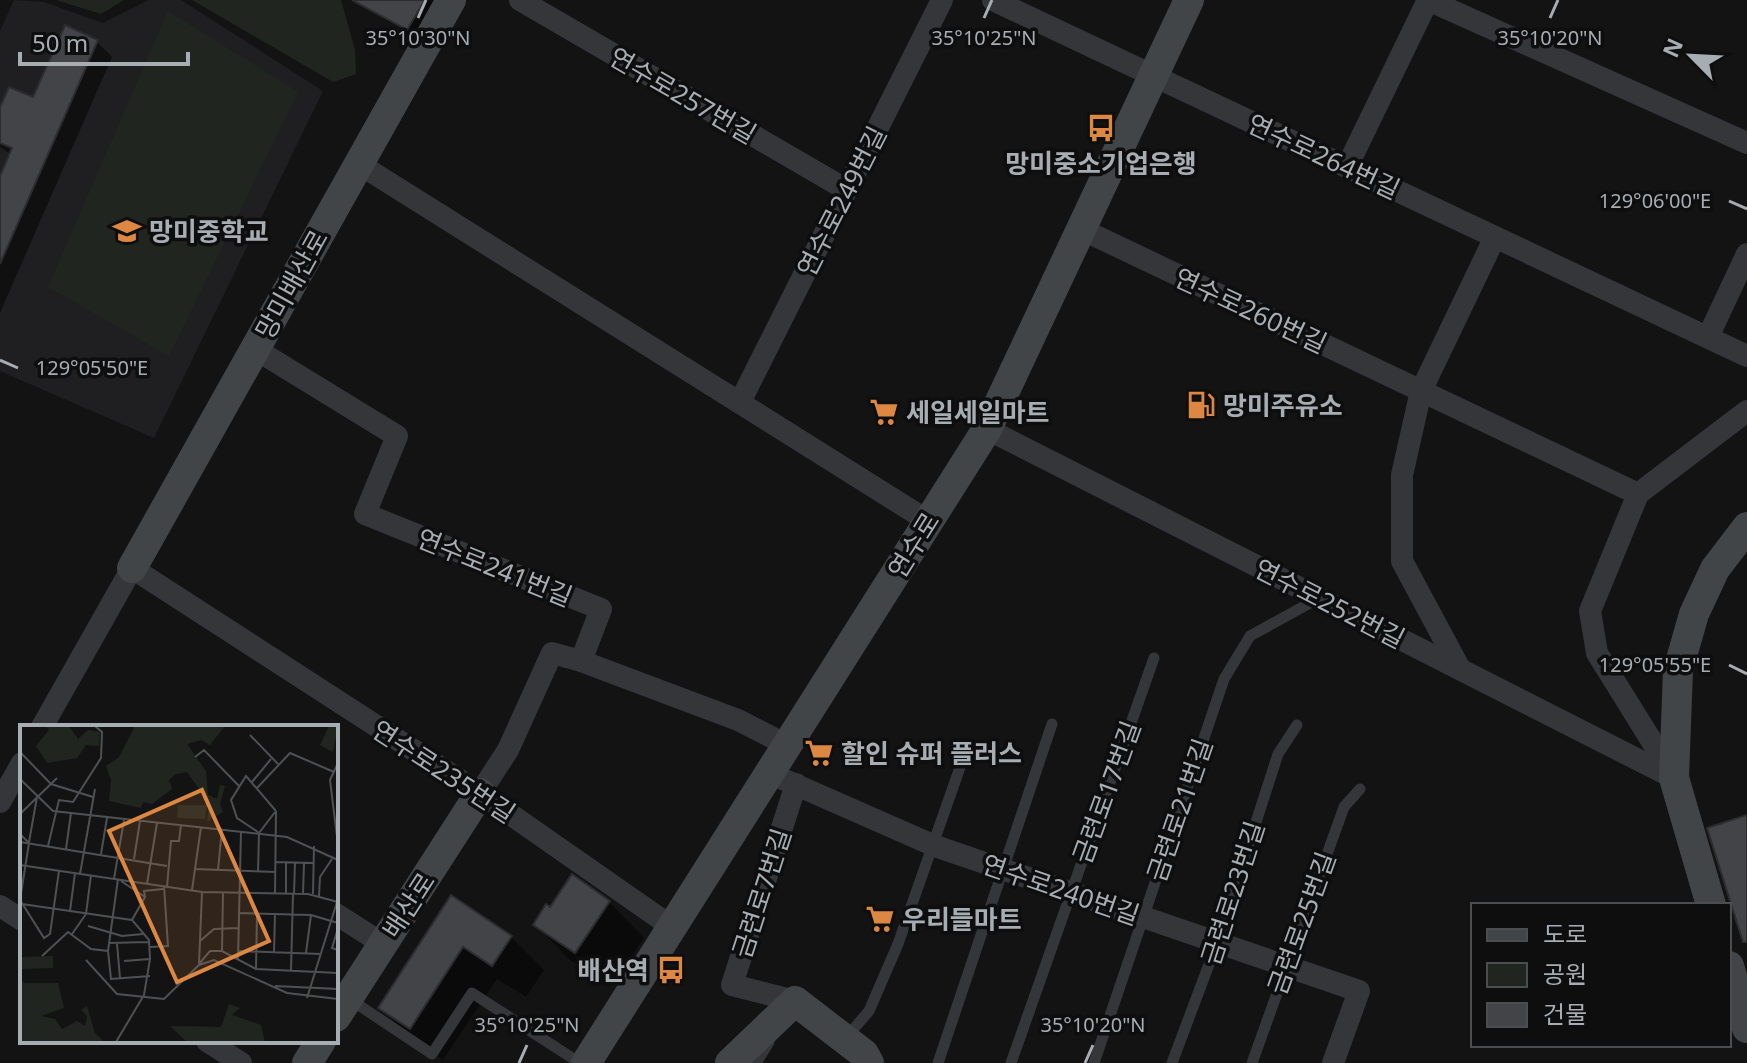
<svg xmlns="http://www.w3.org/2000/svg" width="1747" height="1063" font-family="'Noto Sans','Noto Sans KR',sans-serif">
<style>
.built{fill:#1f1f21}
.green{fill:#20261f}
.shadow{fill:#0007}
.building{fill:#424447;stroke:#2d2d30;stroke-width:2}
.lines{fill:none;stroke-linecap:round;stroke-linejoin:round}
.lane{stroke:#343639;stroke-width:11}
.street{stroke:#343639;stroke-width:22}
.secondary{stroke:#424548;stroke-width:30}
.ticks{fill:none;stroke:#a6adb3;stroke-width:3}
.labels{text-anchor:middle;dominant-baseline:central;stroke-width:7;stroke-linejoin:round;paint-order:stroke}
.street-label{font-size:26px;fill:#a6adb3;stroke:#0e0e0f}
.poi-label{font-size:26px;font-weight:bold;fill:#a6adb3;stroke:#0e0e0f;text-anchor:start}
.inset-road{fill:none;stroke:#4e5154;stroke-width:2}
.view{fill:#dc8842;fill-opacity:0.15;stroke:#dc8842;stroke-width:4}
.inset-edge{fill:none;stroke:#a6adb3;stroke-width:4}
.ticks-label{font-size:20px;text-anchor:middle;fill:#a6adb3;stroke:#0e0e0f;stroke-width:7;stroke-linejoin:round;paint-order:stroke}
</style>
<rect width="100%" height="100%" fill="#131314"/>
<path class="built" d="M14 0 44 2 103 23 149 0H181L323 91 154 438 0 371V31Z"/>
<g class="green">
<path d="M56 0H124L101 14Z"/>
<path d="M192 0H341L355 50 356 74 333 82Z"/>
<path d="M168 11 298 92 169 356 48 287Z"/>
</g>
<g class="shadow">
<path d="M369 0H436L414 36 382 18Z"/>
<path d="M97 42 112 57 0 313V181L12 155 0 147V112L34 100Z"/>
<path d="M452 898 511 937 544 970 526 997 497 979 443 1060 413 1040 380 1007Z"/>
<path d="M609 902 644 938 611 987 570 960 535 924Z"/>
</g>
<g class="building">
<path d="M352 0H425L407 30Z"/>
<path d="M65 25 98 40 0 264V176L12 148 0 143V107L9 87 33 97Z"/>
<path d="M1747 815V942H1743L1707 828Z"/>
<path d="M572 874 610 901 575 953 533 925 546 904 550 907Z"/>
<path d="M451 895 512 936 492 966 463 947 410 1029 378 1008Z"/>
</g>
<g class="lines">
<g class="lane">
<path d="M351 1000 432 1054 472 993 580 1063"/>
<path d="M845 1039 869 1011 898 944 964 756"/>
<path d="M756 1063 769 1042"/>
<path d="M938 1063 1052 724"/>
<path d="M1011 1063 1154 658"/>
<path d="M1094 1063 1224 679 1250 636 1319 598"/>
<path d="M1172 1063 1217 943 1278 754 1297 725"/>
<path d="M1252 1063 1344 807 1360 789"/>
</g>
<g class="street">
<path d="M520 0 847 190"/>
<path d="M993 0 1747 356"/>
<path d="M1428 0 1747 143"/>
<path d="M359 164 928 521"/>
<path d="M1347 167 1428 0"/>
<path d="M1081 229 1638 494"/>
<path d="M1708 337 1747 254"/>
<path d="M255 349 397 436 365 514 601 609 581 661 738 720 787 745"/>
<path d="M740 402 942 0"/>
<path d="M987 429 1674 778"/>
<path d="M1460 669 1402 561V475L1421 391 1495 237"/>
<path d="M42 727 132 568 480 793 672 927"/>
<path d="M769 773 935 846 1359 991 1333 1063"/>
<path d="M1674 777 1597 653 1590 611 1638 494 1747 411"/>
<path d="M480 793 508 750 552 653 581 661"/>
<path d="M0 802 22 763"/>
<path d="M0 906 22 920"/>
<path d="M336 914 383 944"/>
<path d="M795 1001 732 985 796 784"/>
<path d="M207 1041 241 1063"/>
</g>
<g class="secondary">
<path d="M132 568 451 0"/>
<path d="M1711 905 1674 778 1678 670 1694 614 1715 569 1747 527"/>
<path d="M1729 966 1747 1028"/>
<path d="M336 1017 480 793"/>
<path d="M307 1063 321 1041"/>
<path d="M586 1063 987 429 1189 0"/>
<path d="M730 1063 795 1001 864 1054 869 1063"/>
</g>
</g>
<path class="ticks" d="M418 18 426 0M984 18 992 0M1550 18 1558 0M1729 201 1747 209M0 360 18 368M1729 665 1747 674M519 1063 527 1045M1085 1063 1093 1045"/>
<defs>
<symbol id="bus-bare" viewBox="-9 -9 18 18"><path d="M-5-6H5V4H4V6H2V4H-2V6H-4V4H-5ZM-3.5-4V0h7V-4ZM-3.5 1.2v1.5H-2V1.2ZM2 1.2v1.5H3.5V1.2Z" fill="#dc8842" stroke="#0e0e0f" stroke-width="2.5" paint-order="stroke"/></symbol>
<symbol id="school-bare" viewBox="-9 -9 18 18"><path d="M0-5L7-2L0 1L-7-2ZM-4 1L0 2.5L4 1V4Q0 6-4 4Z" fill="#dc8842" stroke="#0e0e0f" stroke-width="2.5" paint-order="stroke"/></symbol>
<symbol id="fuel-bare" viewBox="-9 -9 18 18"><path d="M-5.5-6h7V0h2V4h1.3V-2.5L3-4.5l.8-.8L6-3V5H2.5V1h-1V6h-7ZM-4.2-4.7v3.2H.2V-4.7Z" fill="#dc8842" stroke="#0e0e0f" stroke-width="2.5" paint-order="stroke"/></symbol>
<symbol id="supermarket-bare" viewBox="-9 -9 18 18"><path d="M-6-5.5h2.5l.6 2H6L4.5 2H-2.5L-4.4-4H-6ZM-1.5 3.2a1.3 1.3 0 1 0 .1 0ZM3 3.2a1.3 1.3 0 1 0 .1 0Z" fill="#dc8842" stroke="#0e0e0f" stroke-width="2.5" paint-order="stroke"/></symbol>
</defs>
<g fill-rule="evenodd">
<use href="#bus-bare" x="1081" y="108" width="40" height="40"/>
<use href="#school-bare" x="107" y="211" width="40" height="40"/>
<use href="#fuel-bare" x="1181" y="385" width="40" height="40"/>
<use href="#supermarket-bare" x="864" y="392" width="40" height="40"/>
<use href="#supermarket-bare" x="799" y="733" width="40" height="40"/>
<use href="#supermarket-bare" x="860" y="899" width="40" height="40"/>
<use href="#bus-bare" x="651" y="950" width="40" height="40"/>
</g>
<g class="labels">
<g class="street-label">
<text transform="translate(683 95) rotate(30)">연수로257번길</text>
<text transform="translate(1324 156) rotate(25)">연수로264번길</text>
<text transform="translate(841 201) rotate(-63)">연수로249번길</text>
<text transform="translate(291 284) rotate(-61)">망미배산로</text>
<text transform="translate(1251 310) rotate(25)">연수로260번길</text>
<text transform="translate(913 545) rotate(-58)">연수로</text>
<text transform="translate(495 567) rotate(22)">연수로241번길</text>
<text transform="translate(1330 603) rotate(27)">연수로252번길</text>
<text transform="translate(444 771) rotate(33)">연수로235번길</text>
<text transform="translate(1106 792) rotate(-70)">금련로17번길</text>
<text transform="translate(1179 810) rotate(-71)">금련로21번길</text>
<text transform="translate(1061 889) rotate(19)">연수로240번길</text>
<text transform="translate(761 893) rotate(-72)">금련로7번길</text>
<text transform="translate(1232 893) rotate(-72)">금련로23번길</text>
<text transform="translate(408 905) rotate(-57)">배산로</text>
<text transform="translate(1301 923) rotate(-70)">금련로25번길</text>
</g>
<g class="poi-label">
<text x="1101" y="163" text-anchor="middle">망미중소기업은행</text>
<text x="149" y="231">망미중학교</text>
<text x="1223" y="405">망미주유소</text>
<text x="906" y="412">세일세일마트</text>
<text x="841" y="753">할인 슈퍼 플러스</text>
<text x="902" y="919">우리들마트</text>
<text x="649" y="970" text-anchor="end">배산역</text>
</g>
</g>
<g transform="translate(20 725)">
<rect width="318" height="318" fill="#131314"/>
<path d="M26 1H49L58 14 68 5 80 7 79 21 66 20 57 33 27 38 16 21 29 5ZM115 1H205L190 20 181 15 167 19 186 46 188 70 197 74 200 60 205 61 200 79 203 87 187 97 189 78 167 47 156 49 149 55 152 64 132 79 123 77 121 83 89 76 91 55 86 41 99 32ZM309 1H318L313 27 300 20ZM158 80H187L185 94 157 93ZM33 231V243L2 244V232ZM0 252 4 258H38L44 283 21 291 35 294 42 304 57 296 65 301 67 291 61 285 67 281 75 308 84 317H0ZM209 279 220 283 212 290 241 300 245 317H167L150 301 201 302Z" fill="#20261f"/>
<path class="inset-road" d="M230 10 258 39M1 28 31 59 73 72M175 32 184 25 219 61M318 38 310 55 318 120M0 54 33 86 267 112 318 135M232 57 251 34M237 63 270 28 314 47M0 89 37 53M238 107 217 93 211 75 226 51 256 86M239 108 255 87M0 109 9 118 0 175 24 213 30 209 39 146M0 117 147 141M9 117 17 72M28 121 39 75 53 77 81 33 82 7 75 1M46 124 51 88M81 129 87 93M114 134 120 96M256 137 294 138M0 140 182 167 288 169 318 177M175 144 256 147M198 145 202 104M238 147 239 108M60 149 75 64M94 154 104 95M127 159 137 98M147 162 151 116H159L161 100M172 165 181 102M255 168 256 86M266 169V137M274 169 275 137M283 169 284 138M293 169 294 121M299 171 300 152 312 134M125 172 124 166 143 164M2 179 112 195M50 186 55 148M219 188 291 190 318 198M68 201 102 211 123 209M318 203 312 223 318 225M52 209 66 189 71 150M180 216 194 204 219 203M89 218 129 217M97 219 100 253M130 222 148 221 144 161M88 226 98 154M202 226 203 167M218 226 301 229M254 227 255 189M286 228 291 190M22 231 48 207 71 224 88 226 91 254 130 251M218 234 221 106M66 235 97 269 144 274 179 240 194 235 267 268 318 274M104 236 130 234M179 239 190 226H202L236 244 318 248M179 239 182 167M236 244 237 188M271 245 273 169M255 261 318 264M287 273 317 177M96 317 124 270 130 234 129 215 112 195 125 172 101 156"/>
<path class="view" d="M182 65 249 216 157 257 89 106Z"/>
<rect width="318" height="318" class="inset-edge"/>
</g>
<g class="ticks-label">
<text x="418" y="45">35°10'30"N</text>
<text x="984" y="45">35°10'25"N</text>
<text x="1550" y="45">35°10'20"N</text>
<text x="1655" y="208">129°06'00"E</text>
<text x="92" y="375">129°05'50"E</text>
<text x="1655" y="672">129°05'55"E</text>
<text x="527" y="1032">35°10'25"N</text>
<text x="1093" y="1032">35°10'20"N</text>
</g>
<rect x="1471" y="903" width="260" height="144" fill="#0e0e0f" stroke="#4b4e51" stroke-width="2"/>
<rect x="1487" y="929" width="40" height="12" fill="#424548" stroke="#4b4e51" stroke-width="2"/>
<text x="1543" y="943" font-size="24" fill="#a6adb3">도로</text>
<rect x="1487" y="963" width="40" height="24" fill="#20261f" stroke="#4b4e51" stroke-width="2"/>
<text x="1543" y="983" font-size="24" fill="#a6adb3">공원</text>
<rect x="1487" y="1003" width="40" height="24" fill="#424447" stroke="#4b4e51" stroke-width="2"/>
<text x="1543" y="1023" font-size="24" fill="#a6adb3">건물</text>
<g transform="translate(1691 56) rotate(294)" stroke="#0e0e0f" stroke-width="6" paint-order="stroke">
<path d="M0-6L14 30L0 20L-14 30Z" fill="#a6adb3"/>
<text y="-12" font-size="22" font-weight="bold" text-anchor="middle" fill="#a6adb3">N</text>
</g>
<path d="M20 52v12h168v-12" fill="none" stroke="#a6adb3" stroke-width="4"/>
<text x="32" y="52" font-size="24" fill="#a6adb3" stroke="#0e0e0f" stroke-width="6" paint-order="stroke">50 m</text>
</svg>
